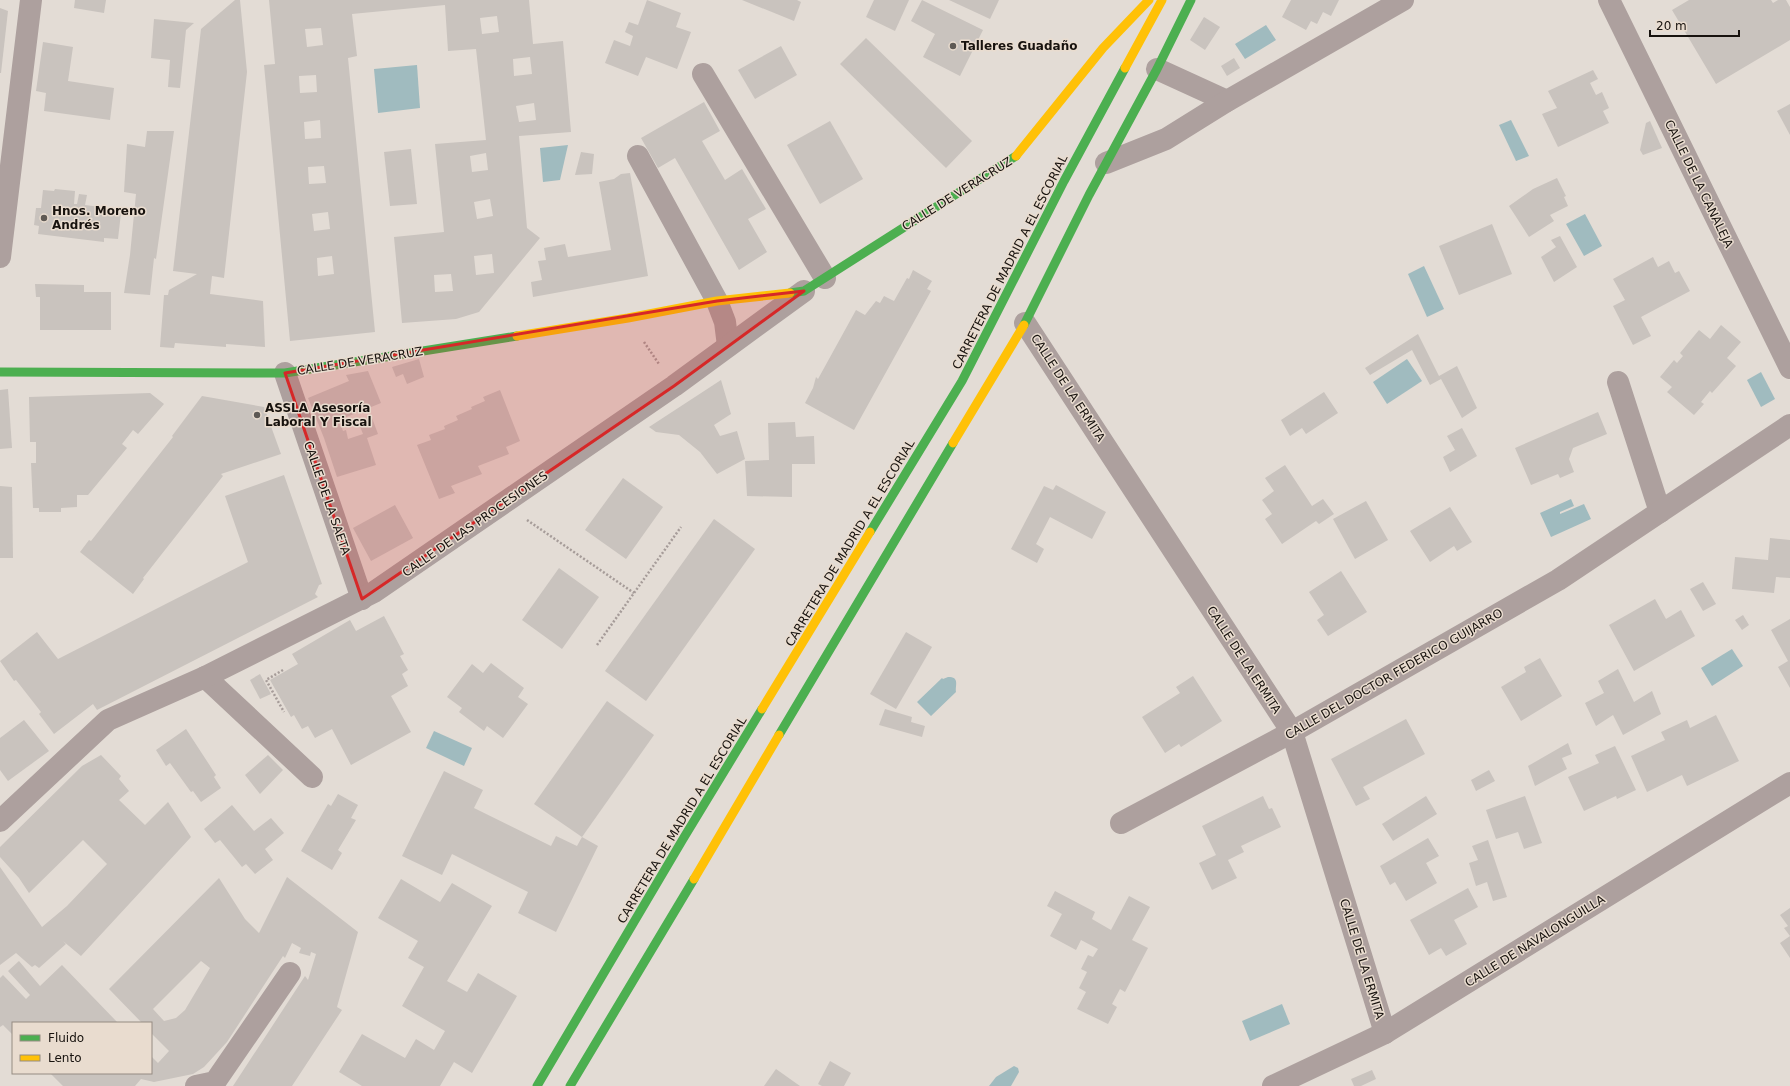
<svg xmlns="http://www.w3.org/2000/svg" width="1790" height="1086" font-family="'DejaVu Sans',sans-serif">
<style>
.water{fill:#a0bbbf}
.building{fill:#c9c3be;fill-rule:evenodd}
.lines{fill:none;stroke-linecap:round;stroke-linejoin:round}
.path{stroke:#a69c99;stroke-width:2.5;stroke-dasharray:2 2;stroke-linecap:butt}
.street{stroke:#ada09e;stroke-width:22}
.fast{stroke:#4caf50;stroke-width:9}
.slow{stroke:#ffc107;stroke-width:9}
.marked{fill:#d62828;fill-opacity:0.2;stroke:#d62828;stroke-width:3;stroke-linejoin:round}
.poi-dot{fill:#5e5954;stroke:#e9dccf;stroke-width:1.5}
.labels{text-anchor:middle;dominant-baseline:central;stroke-width:3;stroke-linejoin:round;paint-order:stroke}
.poi-label{font-size:12px;font-weight:bold;fill:#17120e;stroke:#e9dccf;text-anchor:start}
.street-label{font-size:12px;fill:#17120e;stroke:#e9dccf}
</style>
<rect width="100%" height="100%" fill="#e3dcd5"/>
<g class="water">
<path d="M1266 25 1276 40 1245 59 1235 44Z"/>
<path d="M417 65 420 108 378 113 374 69Z"/>
<path d="M1511 120 1529 156 1516 161 1499 125Z"/>
<path d="M568 145 560 180 543 182 540 148Z"/>
<path d="M1585 214 1602 246 1584 256 1566 224Z"/>
<path d="M1424 266 1444 309 1427 317 1408 274Z"/>
<path d="M1407 359 1422 381 1387 404 1373 382Z"/>
<path d="M1761 372 1775 399 1761 407 1747 380Z"/>
<path d="M1571 499 1574 506 1560 512V514L1584 504 1591 519 1551 537 1540 513Z"/>
<path d="M1732 649 1743 666 1712 686 1701 668Z"/>
<path d="M948 677C960 677 955 685 956 692L931 716 917 702 942 678 943 679Z"/>
<path d="M434 731 472 748 464 766 426 748Z"/>
<path d="M1282 1004 1290 1024 1250 1041 1242 1021Z"/>
<path d="M1014 1066 1018 1068 1019 1072 1011 1086H989L996 1077Z"/>
</g>
<g class="building">
<path d="M75 0H106L104 13 74 8Z"/>
<path d="M235 0H240L247 72 224 278 212 276 210 294 263 301 265 347 226 344V347L175 343 174 348 160 347 164 295H168L169 290 197 274 173 271 201 29Z"/>
<path d="M269 0H529L533 44 563 41 571 132 519 136 527 228 540 238 479 312 456 319 402 323 394 237 444 232 435 144 486 140 476 49 448 51 445 5 352 14 357 56 348 58 375 332 290 341 264 65 275 64ZM497 16 499 32 482 34 480 18ZM321 28 323 45 307 47 305 29ZM530 57 532 74 514 76 513 59ZM316 75 317 92 300 93 299 76ZM534 103 536 120 519 122 516 106ZM320 120 321 138 305 139 304 122ZM486 153 488 170 472 172 470 156ZM324 166 326 183 309 184 308 167ZM490 199 493 216 477 219 474 202ZM328 212 330 229 314 231 312 214ZM492 254 494 273 476 275 474 256ZM332 256 334 274 318 276 317 258ZM451 274 453 291 435 292 434 275Z"/>
<path d="M647 0 681 13 676 27 691 32 677 69 646 57 638 76 605 63 614 40 630 46 633 36 625 32 629 22 638 25Z"/>
<path d="M742 0H797L801 2 794 21Z"/>
<path d="M874 0H909L895 31 866 17Z"/>
<path d="M922 0 983 30 960 76 923 57 935 34 911 21Z"/>
<path d="M949 0H999L990 19Z"/>
<path d="M1291 0H1339L1331 16 1323 12 1317 24 1311 21 1306 30 1282 17Z"/>
<path d="M1689 0H1771L1773 3 1778 0H1786L1790 7V40L1716 84 1672 10Z"/>
<path d="M0 8 8 11 1 73H0Z"/>
<path d="M1204 17 1220 27 1205 50 1190 40Z"/>
<path d="M154 19 194 23 186 30 180 88 168 87 170 60 151 58Z"/>
<path d="M866 38 972 141 946 168 840 64Z"/>
<path d="M43 42 73 47 68 81 114 88 110 120 44 111 46 93 36 91Z"/>
<path d="M781 46 797 75 755 99 738 70Z"/>
<path d="M1234 58 1240 68 1227 76 1221 66Z"/>
<path d="M1593 70 1598 79 1590 83 1596 95 1602 92 1609 108 1603 111 1609 123 1558 147 1542 114 1557 108 1548 91Z"/>
<path d="M704 102 720 131 702 141 725 180 742 169 766 209 748 219 767 252 739 270 675 158 658 168 641 138Z"/>
<path d="M1790 104V135L1777 111Z"/>
<path d="M830 121 863 179 820 204 787 145Z"/>
<path d="M1650 121 1662 148 1643 155 1640 150 1646 123Z"/>
<path d="M147 131H174L156 259 154 258 150 295 124 293 130 255 136 194 124 192 127 144 145 147Z"/>
<path d="M411 149 417 204 390 206 384 152Z"/>
<path d="M581 152 594 154 592 174 575 175Z"/>
<path d="M630 173 648 276 533 297 531 282 542 280 538 261 546 260 544 248 565 244 568 257 611 250 599 182 614 179 621 174Z"/>
<path d="M1557 178 1566 196 1564 197 1568 206 1550 215 1554 221 1529 237 1509 206 1533 189Z"/>
<path d="M55 189 75 191 74 204H77L79 194 87 195 85 205 108 208V212L121 213 118 239 104 238V242L38 234 39 226 34 225 36 208H41L43 190 54 191Z"/>
<path d="M1492 224 1512 274 1459 295 1439 246Z"/>
<path d="M1560 236 1577 267 1554 282 1541 257 1556 247 1551 240Z"/>
<path d="M1653 257 1658 267 1669 261 1675 273 1679 271 1690 291 1641 317 1651 336 1633 345 1613 306 1625 300 1613 279Z"/>
<path d="M913 270 932 281 927 289 931 291 854 430 805 403 813 388 816 377 818 379 856 310 865 315 876 301 880 303 884 296 894 301 907 278 909 279Z"/>
<path d="M35 284 84 285V292H111V330H40V297H36Z"/>
<path d="M1721 325 1741 342 1727 358 1736 366 1712 393 1710 391 1701 402 1704 404 1694 415 1667 392 1672 387 1660 377 1674 360 1677 363 1683 356 1680 353 1699 330 1710 339Z"/>
<path d="M1418 334 1439 376 1457 366 1477 408 1462 418 1441 379 1430 385 1412 350 1370 375 1365 368Z"/>
<path d="M419 359 424 377 407 384 403 374 396 377 392 367Z"/>
<path d="M368 371 381 403 339 420 343 431 346 430 348 439 363 434 359 424 372 418 378 434 367 438 376 465 337 477 324 438 308 398 349 381 346 375Z"/>
<path d="M721 380 731 414 714 425 720 436 737 431 745 459 717 474 700 452 679 435 656 432 649 427Z"/>
<path d="M8 389 12 448 0 449V390Z"/>
<path d="M500 390 520 441 506 447 509 454 478 466 482 474 451 486 455 493 439 499 417 445 431 440 429 435 445 429 444 426 458 420 456 416 472 409 471 407 485 401 483 397Z"/>
<path d="M1324 392 1338 413 1306 434 1302 428 1290 436 1281 420Z"/>
<path d="M150 393 164 404 138 434 133 430 122 444 127 448 88 495H77V507L61 508V512H39V508H33L31 463H36V442H30L29 397Z"/>
<path d="M202 396 264 407 281 454 221 474 223 476 143 578 144 579 133 594 80 552 89 540 91 541 162 451 173 437 172 436Z"/>
<path d="M1598 412 1607 434 1573 448 1569 459 1574 472 1560 478 1558 474 1531 485 1515 448Z"/>
<path d="M795 422 796 437 814 436 815 464H792V497L747 496 745 461 769 460 768 423Z"/>
<path d="M1462 428 1477 456 1450 472 1443 457 1455 450 1447 436Z"/>
<path d="M1285 465 1312 506 1323 499 1334 514 1319 524 1316 521 1282 544 1265 519 1272 514 1262 500 1274 491 1265 478Z"/>
<path d="M284 475 322 584 319 585 315 594 318 597 97 710 93 704 54 734 39 714 41 712 16 680 14 681 0 661 37 632 58 659 248 562 225 496Z"/>
<path d="M623 478 663 507 626 559 585 530Z"/>
<path d="M1056 485 1106 512 1092 539 1050 517 1036 544 1044 549 1037 563 1011 549 1044 486 1053 490Z"/>
<path d="M0 486 12 487 13 558H0Z"/>
<path d="M1366 501 1388 540 1355 559 1333 519Z"/>
<path d="M395 505 413 538 371 561 353 528Z"/>
<path d="M1450 507 1472 542 1457 551 1454 546 1430 562 1410 531Z"/>
<path d="M714 519 755 549 646 701 605 671Z"/>
<path d="M1770 538 1790 540V578L1776 577 1774 593 1732 589 1735 557 1768 560Z"/>
<path d="M559 568 599 597 562 649 522 620Z"/>
<path d="M1341 571 1367 612 1328 636 1317 620 1324 615 1309 592Z"/>
<path d="M1703 582 1716 604 1703 611 1690 589Z"/>
<path d="M1655 599 1666 619 1681 610 1695 636 1634 671 1609 625Z"/>
<path d="M1743 615 1749 625 1742 630 1735 620Z"/>
<path d="M384 616 404 654 400 656 408 670 402 674 408 686 391 696 411 732 351 765 332 729 315 738 308 726 302 729 294 715 291 717 270 680 298 664 292 654 350 620 356 631Z"/>
<path d="M1790 619V688L1778 667 1788 661 1771 630Z"/>
<path d="M906 632 932 647 896 709 870 694Z"/>
<path d="M1540 658 1562 696 1521 721 1501 687 1526 672 1524 667Z"/>
<path d="M491 663 524 688 518 697 528 704 503 738 487 726 484 731 459 712 462 708 447 697 472 664 483 673Z"/>
<path d="M1618 669 1634 702 1652 691 1661 714 1623 735 1613 715 1596 726 1585 703 1604 693 1598 681Z"/>
<path d="M260 674 271 694 260 699 250 680Z"/>
<path d="M1193 676 1222 721 1181 747 1179 744 1165 753 1142 717 1180 693 1176 687Z"/>
<path d="M607 701 654 735 582 837 534 804Z"/>
<path d="M885 709 912 717 911 722 925 726 922 737 879 725Z"/>
<path d="M1716 715 1739 761 1687 786 1682 775 1647 792 1631 756 1665 740 1661 732 1687 720 1690 728Z"/>
<path d="M1406 719 1425 754 1363 787 1370 799 1356 806 1331 759Z"/>
<path d="M24 720 49 751 8 781 0 770V738Z"/>
<path d="M186 729 216 775 214 777 221 788 201 802 193 791 191 792 170 763 166 766 156 750Z"/>
<path d="M1568 743 1572 754 1562 758 1567 769 1535 786 1528 766Z"/>
<path d="M1615 746 1636 790 1617 799 1616 796 1584 811 1568 777 1599 763 1595 755Z"/>
<path d="M101 755 121 776 119 779 129 791 119 800 145 825 168 802 191 837 81 956 63 941 66 944 39 968 35 965 32 967 16 953 0 965V867L42 927 67 906 107 864 83 840 29 893 19 878 0 857V847L82 766Z"/>
<path d="M268 755 283 770 260 794 245 775Z"/>
<path d="M1489 770 1495 781 1476 791 1471 780Z"/>
<path d="M444 771 483 790 474 808 551 846 556 836 577 846 582 837 598 846 556 932 518 913 528 892 452 854 442 875 402 856Z"/>
<path d="M338 794 358 805 351 818 356 820 338 850 342 853 332 870 301 851 328 804 331 806Z"/>
<path d="M1263 796 1269 809 1272 808 1281 827 1241 846 1244 852 1228 860 1237 878 1212 890 1199 863 1216 855 1202 826Z"/>
<path d="M1426 796 1437 814 1393 841 1382 824Z"/>
<path d="M1525 796 1542 843 1524 849 1518 832 1496 839 1486 810Z"/>
<path d="M232 805 254 831 271 818 284 833 265 849 273 860 255 874 246 864 242 867 220 840 215 843 204 829Z"/>
<path d="M1428 838 1439 856 1426 863 1437 883 1406 901 1395 882 1390 885 1380 866Z"/>
<path d="M1488 840 1507 897 1493 901 1487 882 1476 886 1469 863 1478 860 1472 846Z"/>
<path d="M287 877 358 932 337 1007 342 1010 292 1086H233L305 976 308 980 316 954 311 952 310 956 299 953 301 948 292 943 285 958 283 956 227 1042 204 1067 193 1074 154 1082 141 1079 135 1086H63L50 1073H151V1056L158 1063 169 1051 151 1033V1023H142L109 989 219 878 245 919 259 933ZM201 961 210 968 185 1010 176 1018 164 1021 153 1009Z"/>
<path d="M401 879 440 902 452 883 492 906 447 981 467 992 478 973 517 996 472 1073 454 1062 440 1086H362L339 1072 362 1034 405 1058 416 1039 434 1050 445 1031 402 1006 424 967 408 958 418 941 378 918Z"/>
<path d="M1468 888 1478 907 1454 920 1467 944 1446 956 1441 948 1429 955 1410 920Z"/>
<path d="M1055 891 1095 912 1092 919 1111 930 1129 896 1150 907 1132 940 1148 948 1125 992 1120 989 1112 1004 1117 1007 1108 1024 1077 1009 1086 992 1079 988 1087 972 1081 969 1088 955 1093 957 1098 949 1081 940 1076 950 1050 936 1062 914 1047 906Z"/>
<path d="M1790 908V958L1780 943 1790 936 1784 928 1788 926 1780 915Z"/>
<path d="M19 961 40 986 62 965 118 1023H13V1035L3 1025 0 1027V978L3 975 26 999 30 995 8 971Z"/>
<path d="M830 1061 851 1073 844 1086H822L818 1084Z"/>
<path d="M776 1069 800 1086H764Z"/>
<path d="M1372 1070 1376 1079 1361 1086H1354L1351 1079Z"/>
</g>
<g class="lines">
<g class="path">
<path d="M644 342 659 364"/>
<path d="M527 520 634 593"/>
<path d="M597 645 681 527"/>
<path d="M283 670 266 680 284 712"/>
</g>
<g class="street">
<path d="M1609 0 1790 368"/>
<path d="M1157 69 1227 101"/>
<path d="M703 74 825 278"/>
<path d="M638 156 717 301 725 322 728 346"/>
<path d="M1106 163 1166 139 1227 101 1403 0"/>
<path d="M0 257 31 0"/>
<path d="M1025 323 1292 732 1385 1033"/>
<path d="M285 373 362 599"/>
<path d="M1618 382 1660 512"/>
<path d="M205 677 312 777"/>
<path d="M0 821 108 720 205 677 374 592 674 386 804 291"/>
<path d="M1121 823 1292 732 1558 580 1790 425"/>
<path d="M196 1086 215 1082 290 973"/>
<path d="M1273 1086 1385 1033 1790 783"/>
</g>
<g class="fast">
<path d="M790 293 804 291 1016 156"/>
<path d="M1024 325 1089 195 1157 69 1191 0"/>
<path d="M0 372 285 373 517 336"/>
<path d="M870 532 962 381 1064 181 1125 68"/>
<path d="M779 735 953 443"/>
<path d="M537 1086 683 839 762 709"/>
<path d="M570 1086 694 879"/>
</g>
<g class="slow">
<path d="M1125 68 1162 0"/>
<path d="M1016 156 1103 48 1149 0"/>
<path d="M517 336 628 318 717 301 790 293"/>
<path d="M953 443 1024 325"/>
<path d="M762 709 870 532"/>
<path d="M694 879 779 735"/>
</g>
</g>
<path class="marked" d="M804 291 674 386 362 599 285 373 717 301Z"/>
<g class="poi-dot">
<circle cx="953" cy="46" r="4"/>
<circle cx="44" cy="218" r="4"/>
<circle cx="257" cy="415" r="4"/>
</g>
<g class="labels">
<g class="poi-label">
<text x="961" y="46">Talleres Guadaño</text>
<text x="52" y="211">Hnos. Moreno<tspan x="52" dy="14">Andrés</tspan></text>
<text x="265" y="408">ASSLA Asesoría<tspan x="265" dy="14">Laboral Y Fiscal</tspan></text>
</g>
<g class="street-label">
<text transform="translate(1699 184) rotate(64)">CALLE DE LA CANALEJA</text>
<text transform="translate(957 194) rotate(-32)">CALLE DE VERACRUZ</text>
<text transform="translate(1010 262) rotate(-63)">CARRETERA DE MADRID A EL ESCORIAL</text>
<text transform="translate(360 361) rotate(-9)">CALLE DE VERACRUZ</text>
<text transform="translate(1068 388) rotate(57)">CALLE DE LA ERMITA</text>
<text transform="translate(327 498) rotate(71)">CALLE DE LA SAETA</text>
<text transform="translate(475 524) rotate(-35)">CALLE DE LAS PROCESIONES</text>
<text transform="translate(850 543) rotate(-59)">CARRETERA DE MADRID A EL ESCORIAL</text>
<text transform="translate(1244 660) rotate(57)">CALLE DE LA ERMITA</text>
<text transform="translate(1394 674) rotate(-30)">CALLE DEL DOCTOR FEDERICO GUIJARRO</text>
<text transform="translate(682 820) rotate(-59)">CARRETERA DE MADRID A EL ESCORIAL</text>
<text transform="translate(1535 941) rotate(-32)">CALLE DE NAVALONGUILLA</text>
<text transform="translate(1362 959) rotate(73)">CALLE DE LA ERMITA</text>
</g>
</g>
<rect x="12" y="1022" width="140" height="52" fill="#e9dccf" stroke="#958b82"/>
<rect x="20" y="1035" width="20" height="6" fill="#4caf50" stroke="#958b82"/>
<text x="48" y="1042" font-size="12" fill="#17120e">Fluido</text>
<rect x="20" y="1055" width="20" height="6" fill="#ffc107" stroke="#958b82"/>
<text x="48" y="1062" font-size="12" fill="#17120e">Lento</text>
<path d="M1650 30v6h89v-6" fill="none" stroke="#17120e" stroke-width="2"/>
<text x="1656" y="30" font-size="12" fill="#17120e" stroke="#e9dccf" stroke-width="3" paint-order="stroke">20 m</text>
</svg>
